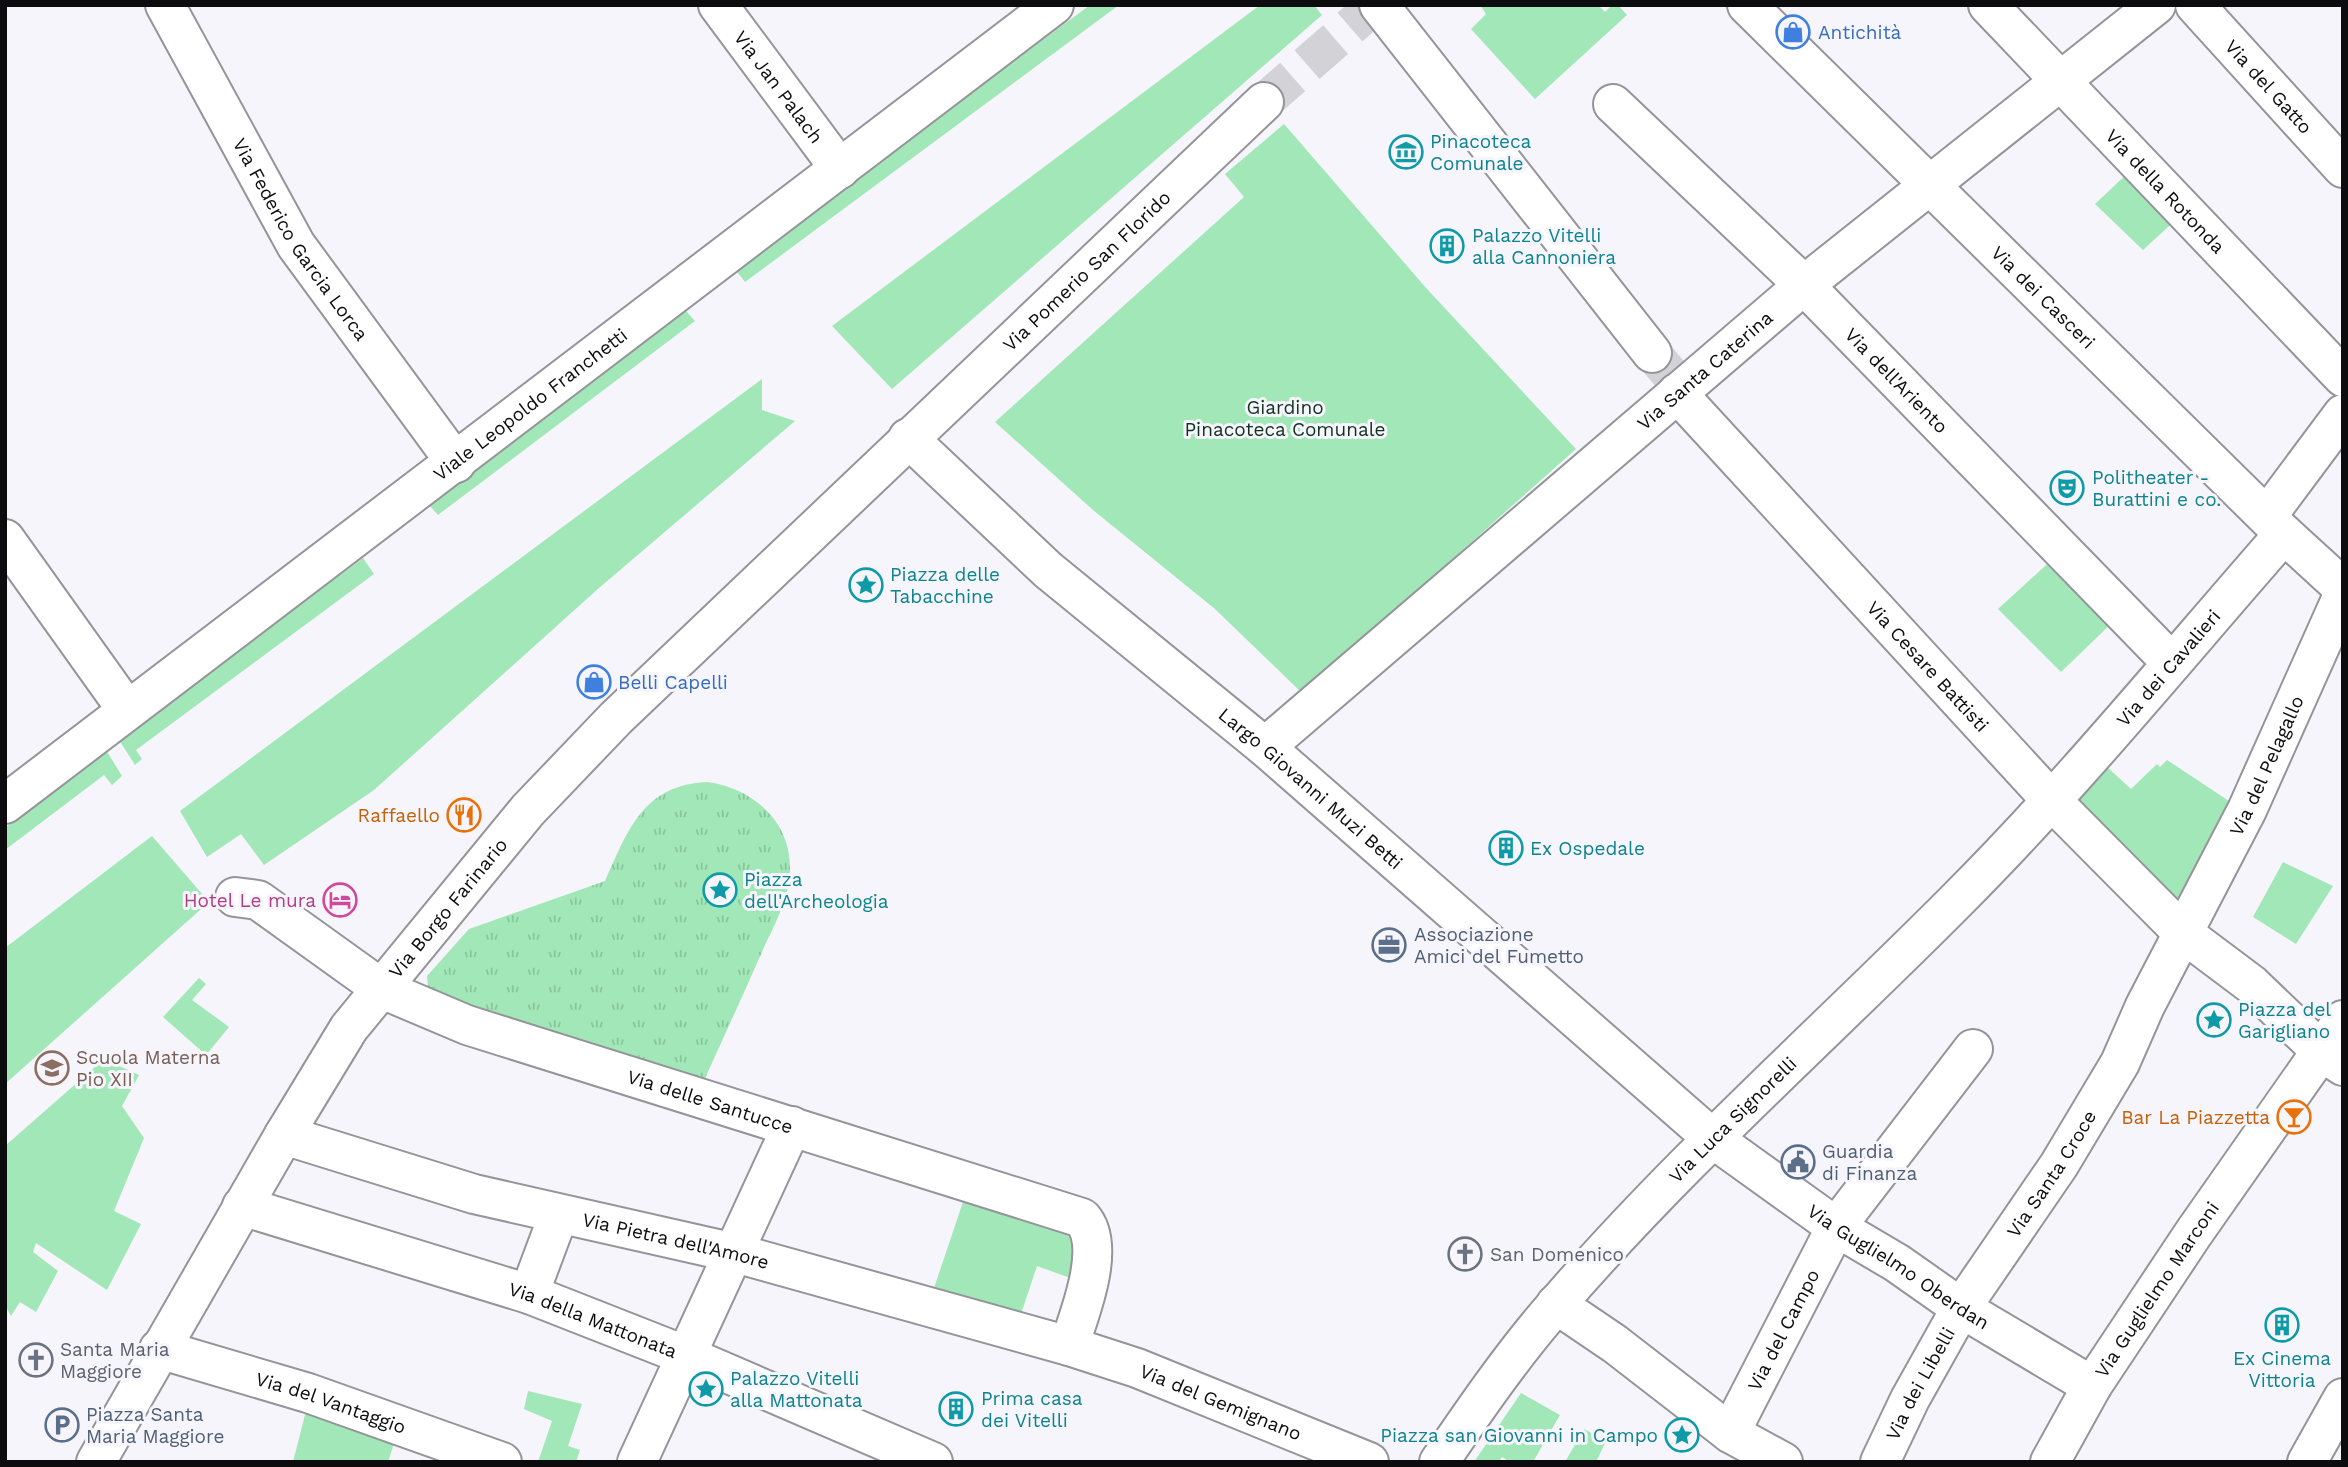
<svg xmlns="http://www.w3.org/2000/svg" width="2348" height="1467" font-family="'Work Sans',sans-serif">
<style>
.grass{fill:url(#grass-tufts)}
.garden{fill:#a1e7b7}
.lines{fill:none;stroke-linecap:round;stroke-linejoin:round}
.minor-tunnel{stroke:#d3d2d7;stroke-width:38;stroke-dasharray:38 19;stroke-linecap:butt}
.minor-casing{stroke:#95949a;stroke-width:42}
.secondary-casing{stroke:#95949a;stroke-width:42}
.minor{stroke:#fff;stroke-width:38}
.secondary{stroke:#fff;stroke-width:38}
.labels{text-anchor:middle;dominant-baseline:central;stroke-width:6;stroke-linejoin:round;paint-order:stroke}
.shop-label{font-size:19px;fill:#366cbe;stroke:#f6f5fb;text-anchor:start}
.street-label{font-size:19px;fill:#0c0c0e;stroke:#f6f5fb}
.culture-label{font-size:19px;fill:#0d838f;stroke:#f6f5fb;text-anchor:start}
.park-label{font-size:19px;fill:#12311e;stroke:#f6f5fb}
.food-label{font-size:19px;fill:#c56008;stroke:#f6f5fb;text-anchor:end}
.hotel-label{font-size:19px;fill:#b23c85;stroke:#f6f5fb;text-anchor:end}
.service-label{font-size:19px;fill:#4e5e75;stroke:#f6f5fb;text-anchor:start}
.education-label{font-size:19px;fill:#785e54;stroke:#f6f5fb;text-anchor:start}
.worship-label{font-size:19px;fill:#5b616d;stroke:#f6f5fb;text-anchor:start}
</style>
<defs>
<pattern id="grass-tufts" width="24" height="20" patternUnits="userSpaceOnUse" patternTransform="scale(1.75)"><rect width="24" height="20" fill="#a1e7b7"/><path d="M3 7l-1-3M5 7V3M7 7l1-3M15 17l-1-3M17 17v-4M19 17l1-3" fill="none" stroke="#89c59c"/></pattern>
</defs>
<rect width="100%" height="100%" fill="#f6f5fb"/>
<path class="grass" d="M707 782C753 788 792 822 790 871 789 900 773 927 762 952 742 997 722 1041 702 1085L429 1000 427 976 469 929 605 881C628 830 643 785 707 782Z"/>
<g class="garden">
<path d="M1090 5H1119L745 282 734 268Z"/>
<path d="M1260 5H1314L1322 15 892 389 832 326Z"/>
<path d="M1480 5H1598L1605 12 1612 5H1618L1627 15 1535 99 1471 29 1486 14Z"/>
<path d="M1284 124 1427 289 1576 449 1302 693 1215 609 1093 510 995 422 1244 197 1225 174Z"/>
<path d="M2132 169 2180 216 2143 250 2095 204Z"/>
<path d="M686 311 695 321 438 515 430 506Z"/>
<path d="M762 379V410L795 421 599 588 374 790 264 865 241 834 207 857 180 811Z"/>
<path d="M2056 556 2115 620 2061 672 1998 609Z"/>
<path d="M363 558 374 574 136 750 142 759 135 765 119 740Z"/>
<path d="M106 750 122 776 112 785 104 775 5 850V828Z"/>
<path d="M2167 760 2241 809 2188 915 2073 799 2105 765 2131 789 2157 764 2160 767Z"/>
<path d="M152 836 209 902 5 1084V948Z"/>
<path d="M2283 862 2333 886 2296 944 2253 917Z"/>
<path d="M199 978 206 984 192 1000 229 1027 206 1055 163 1017Z"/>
<path d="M104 1059 139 1075 122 1106 144 1138 114 1211 141 1224 107 1290 36 1243 33 1252 58 1271 36 1312 20 1302 11 1316 5 1305V1146Z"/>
<path d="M965 1196 1073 1233V1279L1037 1266 1018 1323 931 1297Z"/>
<path d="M528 1391 582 1404 568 1446 580 1450 576 1462H538L552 1421 524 1409Z"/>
<path d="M1521 1393 1560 1415 1533 1462H1510L1502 1457 1499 1462H1474Z"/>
<path d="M307 1407 396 1437 388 1462H293Z"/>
<path d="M1584 1429 1606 1441 1596 1462H1565Z"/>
</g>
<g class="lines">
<g class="minor-tunnel">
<path d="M1264 102 1365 14"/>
<path d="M1652 353 1676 381"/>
</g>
<defs>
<g id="minor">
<path id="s1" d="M165 5 296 245 456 463"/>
<path id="s2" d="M718 5 840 169"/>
<path d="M1379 5 1652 353"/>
<path id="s3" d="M1747 5 2284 534 2343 588"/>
<path id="s4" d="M1988 5 2343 377"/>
<path id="s5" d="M2195 5 2343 168"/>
<path id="s6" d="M1613 104 1804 285 2172 663"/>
<path id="s7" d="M1677 393 2052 801 2183 933 2251 984 2322 1052 2343 1066"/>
<path id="s8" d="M908 438 1048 570 1265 747 1712 1138 1836 1227 1897 1263 1961 1308 2092 1386"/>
<path d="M2267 516 2343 414"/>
<path d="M5 539 127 710"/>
<path id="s9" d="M1265 747 1804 285 2156 5"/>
<path id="s10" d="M235 897 258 900 382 989 467 1025 1082 1218C1107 1246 1080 1313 1069 1346"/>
<path id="s11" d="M284 1135 474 1194 735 1253 1069 1346 1137 1368 1369 1462"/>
<path id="s12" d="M242 1206 529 1294 687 1356 933 1462"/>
<path d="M529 1294 559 1214"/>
<path d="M1556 1304 1615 1344 1730 1433 1783 1462"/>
<path id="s13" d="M159 1349 308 1393 502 1462"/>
<path id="s14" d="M1730 1433 1836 1227 1973 1049"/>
<path id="s15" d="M96 1462 284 1135 349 1028 528 810 616 718 1264 102"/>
<path d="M637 1462 792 1126"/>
<path id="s16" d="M1439 1462C1476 1408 1513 1354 1556 1305 1680 1161 1823 1035 1956 901 2072 785 2176 657 2284 534"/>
<path id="s17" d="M1880 1462 1910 1399 1961 1308 2059 1165 2120 1063 2145 1006 2247 810 2343 595"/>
<path id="s18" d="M2050 1462 2092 1386 2193 1234 2343 1020"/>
<path d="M2307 1462 2343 1398"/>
</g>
<g id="secondary">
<path id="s19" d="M5 804 1054 5"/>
</g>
</defs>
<use href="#minor" class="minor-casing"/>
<use href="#secondary" class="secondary-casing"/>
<use href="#minor" class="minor"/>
<use href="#secondary" class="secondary"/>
</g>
<defs>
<symbol id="shop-ring" viewBox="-11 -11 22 22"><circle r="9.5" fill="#f6f5fb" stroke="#3f7fe0" stroke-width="1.5"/><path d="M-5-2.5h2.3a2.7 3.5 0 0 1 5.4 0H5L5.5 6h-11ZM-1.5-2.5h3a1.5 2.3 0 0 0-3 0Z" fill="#3f7fe0"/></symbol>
<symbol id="museum-ring" viewBox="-11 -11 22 22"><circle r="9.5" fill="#f6f5fb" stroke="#0f9aa8" stroke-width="1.5"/><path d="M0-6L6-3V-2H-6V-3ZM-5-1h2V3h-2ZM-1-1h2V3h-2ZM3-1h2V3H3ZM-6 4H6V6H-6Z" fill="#0f9aa8"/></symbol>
<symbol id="building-ring" viewBox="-11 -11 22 22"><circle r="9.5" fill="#f6f5fb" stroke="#0f9aa8" stroke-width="1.5"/><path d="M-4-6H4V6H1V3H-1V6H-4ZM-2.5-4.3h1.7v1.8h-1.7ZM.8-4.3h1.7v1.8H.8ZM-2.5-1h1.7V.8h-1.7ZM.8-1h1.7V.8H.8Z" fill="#0f9aa8"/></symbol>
<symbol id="theatre-ring" viewBox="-11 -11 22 22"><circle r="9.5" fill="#f6f5fb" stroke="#0f9aa8" stroke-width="1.5"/><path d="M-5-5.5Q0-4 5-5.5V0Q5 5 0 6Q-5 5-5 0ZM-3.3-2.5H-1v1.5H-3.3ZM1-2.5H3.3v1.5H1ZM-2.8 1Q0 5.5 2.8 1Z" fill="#0f9aa8"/></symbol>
<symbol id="sight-ring" viewBox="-11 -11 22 22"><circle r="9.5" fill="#f6f5fb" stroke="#0f9aa8" stroke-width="1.5"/><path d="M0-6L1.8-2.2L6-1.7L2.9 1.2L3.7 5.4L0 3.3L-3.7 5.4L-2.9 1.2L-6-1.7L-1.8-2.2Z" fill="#0f9aa8"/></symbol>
<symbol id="restaurant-ring" viewBox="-11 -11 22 22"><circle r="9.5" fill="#f6f5fb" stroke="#e8710a" stroke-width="1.5"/><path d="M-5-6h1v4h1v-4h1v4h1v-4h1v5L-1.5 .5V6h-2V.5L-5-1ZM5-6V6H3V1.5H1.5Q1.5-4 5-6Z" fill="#e8710a"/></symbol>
<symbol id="hotel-ring" viewBox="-11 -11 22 22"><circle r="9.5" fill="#f6f5fb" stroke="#d1479c" stroke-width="1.5"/><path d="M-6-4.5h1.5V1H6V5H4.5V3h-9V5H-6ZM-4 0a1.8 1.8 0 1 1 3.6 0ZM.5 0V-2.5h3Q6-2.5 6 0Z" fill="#d1479c"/></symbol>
<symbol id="office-ring" viewBox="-11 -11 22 22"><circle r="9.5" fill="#f6f5fb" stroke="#5c6f8a" stroke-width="1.5"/><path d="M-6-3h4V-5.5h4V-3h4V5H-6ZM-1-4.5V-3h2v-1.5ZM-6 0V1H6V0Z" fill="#5c6f8a"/></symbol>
<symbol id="school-ring" viewBox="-11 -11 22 22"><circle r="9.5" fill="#f6f5fb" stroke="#8d6e63" stroke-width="1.5"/><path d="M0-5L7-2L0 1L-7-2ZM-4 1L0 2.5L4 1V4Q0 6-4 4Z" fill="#8d6e63"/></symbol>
<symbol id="bar-ring" viewBox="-11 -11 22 22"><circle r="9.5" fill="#f6f5fb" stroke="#e8710a" stroke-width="1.5"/><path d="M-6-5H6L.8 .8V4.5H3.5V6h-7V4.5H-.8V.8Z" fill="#e8710a"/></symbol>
<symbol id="civic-ring" viewBox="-11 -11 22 22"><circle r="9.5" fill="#f6f5fb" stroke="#5c6f8a" stroke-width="1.5"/><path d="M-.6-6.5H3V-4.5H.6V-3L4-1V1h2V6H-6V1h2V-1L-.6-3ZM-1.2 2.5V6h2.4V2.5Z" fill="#5c6f8a"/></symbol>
<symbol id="church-ring" viewBox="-11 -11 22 22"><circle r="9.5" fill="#f6f5fb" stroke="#6b7280" stroke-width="1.5"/><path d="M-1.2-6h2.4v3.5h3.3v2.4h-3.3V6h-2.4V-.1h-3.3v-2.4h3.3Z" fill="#6b7280"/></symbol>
<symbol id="parking-ring" viewBox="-11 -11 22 22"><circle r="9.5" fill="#f6f5fb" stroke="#5c6f8a" stroke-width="1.5"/><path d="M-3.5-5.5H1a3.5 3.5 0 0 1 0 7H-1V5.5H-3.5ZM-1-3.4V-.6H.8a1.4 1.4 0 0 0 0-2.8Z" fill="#5c6f8a"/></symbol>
</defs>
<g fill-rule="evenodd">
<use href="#shop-ring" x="1774" y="13" width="38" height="38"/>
<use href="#museum-ring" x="1387" y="133" width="38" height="38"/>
<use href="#building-ring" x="1428" y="227" width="38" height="38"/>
<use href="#theatre-ring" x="2048" y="469" width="38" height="38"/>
<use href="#sight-ring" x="847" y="566" width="38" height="38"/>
<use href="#shop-ring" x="575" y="663" width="38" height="38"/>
<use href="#restaurant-ring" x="445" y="796" width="38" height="38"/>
<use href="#building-ring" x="1487" y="829" width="38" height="38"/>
<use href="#sight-ring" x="701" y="871" width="38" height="38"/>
<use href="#hotel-ring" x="321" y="881" width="38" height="38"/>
<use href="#office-ring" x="1370" y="926" width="38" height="38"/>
<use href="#sight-ring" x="2195" y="1001" width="38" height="38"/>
<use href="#school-ring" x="33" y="1049" width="38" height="38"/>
<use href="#bar-ring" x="2275" y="1098" width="38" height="38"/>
<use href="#civic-ring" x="1779" y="1143" width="38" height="38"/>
<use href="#church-ring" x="1446" y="1235" width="38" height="38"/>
<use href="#building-ring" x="2263" y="1306" width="38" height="38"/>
<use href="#church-ring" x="17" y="1341" width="38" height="38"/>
<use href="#sight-ring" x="687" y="1370" width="38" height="38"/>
<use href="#building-ring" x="937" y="1390" width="38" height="38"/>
<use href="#parking-ring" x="43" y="1406" width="38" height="38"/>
<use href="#sight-ring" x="1663" y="1416" width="38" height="38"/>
</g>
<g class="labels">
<g class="shop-label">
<text x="1818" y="32">Antichità</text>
<text x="618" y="682">Belli Capelli</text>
</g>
<g class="street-label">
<text stroke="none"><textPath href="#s2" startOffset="102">Via Jan Palach</textPath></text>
<text stroke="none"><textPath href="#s5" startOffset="110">Via del Gatto</textPath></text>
<text stroke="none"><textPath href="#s4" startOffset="257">Via della Rotonda</textPath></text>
<text stroke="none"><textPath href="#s1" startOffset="271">Via Federico Garcia Lorca</textPath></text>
<text stroke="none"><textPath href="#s15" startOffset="1561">Via Pomerio San Florido</textPath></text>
<text stroke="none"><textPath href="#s3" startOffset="416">Via dei Casceri</textPath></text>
<text stroke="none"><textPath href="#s9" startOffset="579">Via Santa Caterina</textPath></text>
<text stroke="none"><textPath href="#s6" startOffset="396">Via dell'Ariento</textPath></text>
<text stroke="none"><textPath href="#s19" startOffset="660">Viale Leopoldo Franchetti</textPath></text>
<text stroke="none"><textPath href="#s7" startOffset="371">Via Cesare Battisti</textPath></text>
<text stroke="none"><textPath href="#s16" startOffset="1080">Via dei Cavalieri</textPath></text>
<text stroke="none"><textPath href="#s17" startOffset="798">Via del Pelagallo</textPath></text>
<text stroke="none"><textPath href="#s8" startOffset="534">Largo Giovanni Muzi Betti</textPath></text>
<text stroke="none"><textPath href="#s15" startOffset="658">Via Borgo Farinario</textPath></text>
<text stroke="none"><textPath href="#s10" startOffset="523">Via delle Santucce</textPath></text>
<text stroke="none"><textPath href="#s16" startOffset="452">Via Luca Signorelli</textPath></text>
<text stroke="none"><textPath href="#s17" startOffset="336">Via Santa Croce</textPath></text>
<text stroke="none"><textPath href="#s11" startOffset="406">Via Pietra dell'Amore</textPath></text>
<text stroke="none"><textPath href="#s8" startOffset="1293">Via Guglielmo Oberdan</textPath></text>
<text stroke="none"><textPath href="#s18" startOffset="203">Via Guglielmo Marconi</textPath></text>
<text stroke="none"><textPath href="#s12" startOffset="369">Via della Mattonata</textPath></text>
<text stroke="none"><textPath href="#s14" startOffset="116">Via del Campo</textPath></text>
<text stroke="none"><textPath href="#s17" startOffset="88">Via dei Libelli</textPath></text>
<text stroke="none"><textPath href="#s11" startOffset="975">Via del Gemignano</textPath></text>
<text stroke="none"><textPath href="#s13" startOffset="180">Via del Vantaggio</textPath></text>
</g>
<g class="culture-label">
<text x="1430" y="141">Pinacoteca<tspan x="1430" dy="22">Comunale</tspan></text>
<text x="1472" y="235">Palazzo Vitelli<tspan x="1472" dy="22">alla Cannoniera</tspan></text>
<text x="2092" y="477">Politheater -<tspan x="2092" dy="22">Burattini e co.</tspan></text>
<text x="890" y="574">Piazza delle<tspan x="890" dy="22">Tabacchine</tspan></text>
<text x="1530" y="848">Ex Ospedale</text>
<text x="744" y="879">Piazza<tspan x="744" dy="22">dell'Archeologia</tspan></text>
<text x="2238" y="1009">Piazza del<tspan x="2238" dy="22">Garigliano</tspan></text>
<text x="2282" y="1358" text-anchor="middle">Ex Cinema<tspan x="2282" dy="22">Vittoria</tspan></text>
<text x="730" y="1378">Palazzo Vitelli<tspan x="730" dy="22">alla Mattonata</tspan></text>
<text x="981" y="1398">Prima casa<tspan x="981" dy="22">dei Vitelli</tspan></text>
<text x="1658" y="1435" text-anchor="end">Piazza san Giovanni in Campo</text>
</g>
<g class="park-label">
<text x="1285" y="407">Giardino<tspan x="1285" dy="22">Pinacoteca Comunale</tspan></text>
</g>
<g class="food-label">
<text x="440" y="815">Raffaello</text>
<text x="2270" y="1117">Bar La Piazzetta</text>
</g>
<g class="hotel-label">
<text x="316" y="900">Hotel Le mura</text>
</g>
<g class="service-label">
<text x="1414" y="934">Associazione<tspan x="1414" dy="22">Amici del Fumetto</tspan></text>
<text x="1822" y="1151">Guardia<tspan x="1822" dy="22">di Finanza</tspan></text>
<text x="86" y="1414">Piazza Santa<tspan x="86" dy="22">Maria Maggiore</tspan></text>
</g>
<g class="education-label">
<text x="76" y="1057">Scuola Materna<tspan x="76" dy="22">Pio XII</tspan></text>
</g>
<g class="worship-label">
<text x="1490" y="1254">San Domenico</text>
<text x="60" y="1349">Santa Maria<tspan x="60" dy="22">Maggiore</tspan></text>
</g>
</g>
<rect width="2348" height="1467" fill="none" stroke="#0c0c0e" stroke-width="14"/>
</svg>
